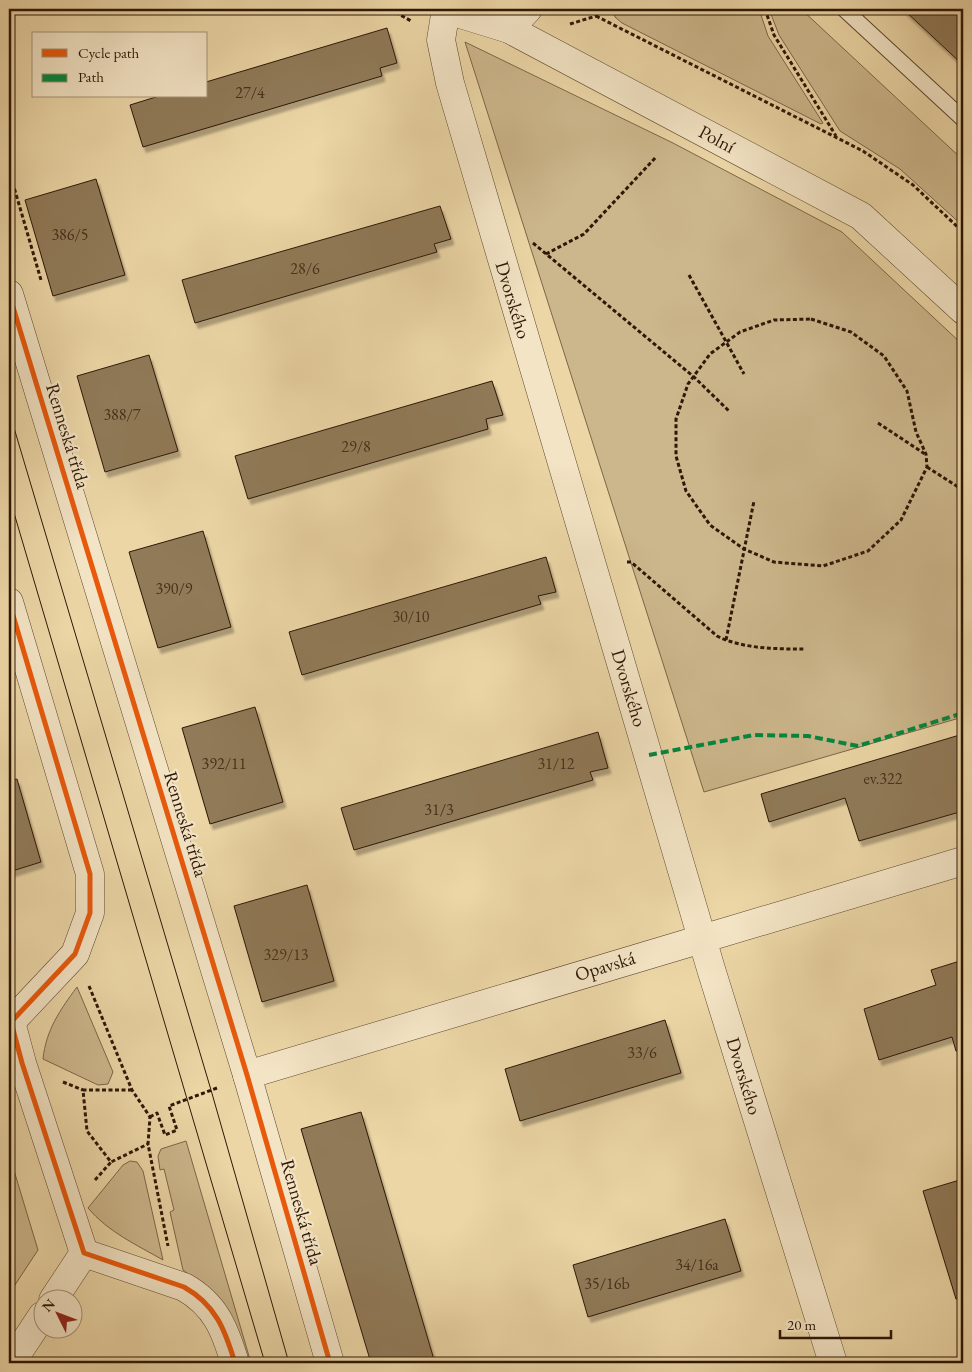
<svg xmlns="http://www.w3.org/2000/svg" width="972" height="1372" font-family="'EB Garamond',serif">
<style>
.green{fill:#ccb68b;stroke:#7c6648}
.building{fill:#907a59;stroke:#2d1706;filter:url(#shadow)}
.lines{fill:none;stroke-linecap:round;stroke-linejoin:round}
.lane-casing{stroke:#5d472e;stroke-width:17}
.street-casing{stroke:#5d472e;stroke-width:29}
.path{stroke:#2d1706;stroke-width:3;stroke-dasharray:4 2.5;stroke-linecap:butt}
.lane{stroke:#f3e4c5;stroke-width:15}
.street{stroke:#f3e4c5;stroke-width:28}
.tram{stroke:#2d1706;stroke-width:1}
.quiet{stroke:#00873e;stroke-width:4;stroke-dasharray:8 4;stroke-linecap:butt}
.cycleway-casing{stroke:#f3e4c5;stroke-width:8}
.cycleway{stroke:#e8590c;stroke-width:5}
.labels{text-anchor:middle;dominant-baseline:central;stroke-width:4.5;stroke-linejoin:round;paint-order:stroke}
.number-label{font-size:16px;fill:#46301b}
.street-label{font-size:19px;fill:#2d1706;stroke:#f3e4c5}
</style>
<defs>
<filter id="shadow"><feDropShadow dx="3" dy="5.5" stdDeviation="1" flood-color="#0004"/></filter>
</defs>
<rect width="100%" height="100%" fill="#ecd6a6"/>
<filter id="stains"><feTurbulence type="fractalNoise" baseFrequency=".004" numOctaves="4"/><feColorMatrix values="0 0 0 0 .2 0 0 0 0 .09 0 0 0 0 .02 0 0 0 .5 -.17"/></filter>
<radialGradient id="worn" r=".72"><stop offset=".6" stop-color="#630" stop-opacity="0"/><stop offset="1" stop-color="#630" stop-opacity=".3"/></radialGradient>
<g class="green">
<path d="M613 9H759L768 36 823 123 821 124 622 23 615 17Z"/>
<path d="M769 9H801L963 160V226L900 169 840 131 779 35Z"/>
<path d="M465 42 673 143 842 232 963 345V717L704 792Z"/>
<path d="M77 987 113 1072 108 1084 98 1085 43 1059C46 1030 60 1010 77 987Z"/>
<path d="M186 1141 251 1363H242L207 1288 183 1270 170 1212 174 1210 164 1169 160 1170 158 1156 161 1149Z"/>
<path d="M9 1154 38 1250 9 1294Z"/>
<path d="M130 1161 137 1162 143 1171 163 1260C137 1245 108 1232 88 1208L123 1165Z"/>
</g>
<g class="building">
<path d="M903 9H963V65Z"/>
<path d="M387 28 397 63 380 68 382 76 143 147 130 105 159 96H206V82Z"/>
<path d="M96 179 125 275 53 296 25 200Z"/>
<path d="M440 206 451 239 434 244 437 252 195 323 182 280Z"/>
<path d="M149 355 178 451 105 472 77 376Z"/>
<path d="M492 381 503 415 486 419 488 429 248 499 235 456Z"/>
<path d="M203 531 231 627 158 648 129 552Z"/>
<path d="M546 557 556 592 538 596 541 604 302 675 289 632Z"/>
<path d="M255 707 283 802 210 824 182 728Z"/>
<path d="M598 732 608 768 590 772 593 780 354 850 341 808Z"/>
<path d="M963 734V811L859 841 845 798 769 822 761 794Z"/>
<path d="M17 779 41 862 9 872V781Z"/>
<path d="M307 885 334 981 262 1002 234 906Z"/>
<path d="M963 960V1050L956 1051 952 1037 879 1060 864 1009 936 985 931 970Z"/>
<path d="M665 1020 681 1073 520 1121 505 1069Z"/>
<path d="M361 1112 435 1363H371L301 1129Z"/>
<path d="M963 1179V1298L956 1299 923 1191Z"/>
<path d="M725 1219 741 1271 588 1317 573 1265Z"/>
</g>
<g class="lines">
<defs>
<path id="lane" d="M844 9 963 119"/>
<g id="street">
<path d="M444 9 509 29 861 216 963 310"/>
<path d="M446 9 441 40 450 83 711 969 833 1363"/>
<path d="M509 29 528 9"/>
<path d="M9 294 247 1075 330 1363"/>
<path d="M9 602 90 874V913L75 954 11 1022"/>
<path d="M11 1022 22 1063 84 1253"/>
<path d="M247 1075 963 861"/>
<path d="M84 1253 184 1287C216 1305 225 1330 235 1363"/>
<path d="M53 1300 84 1253"/>
<path d="M11 1363 42 1316"/>
</g>
</defs>
<use href="#lane" class="lane-casing"/>
<use href="#street" class="street-casing"/>
<g class="path">
<path d="M390 9 411 21"/>
<path d="M765 9 774 35 836 136"/>
<path d="M596 16 863 151 913 185 963 232"/>
<path d="M570 24 596 16 602 9"/>
<path d="M9 170 41 280"/>
<path d="M533 243 694 377 730 412"/>
<path d="M546 254 584 234 656 157"/>
<path d="M689 275 744 374"/>
<path d="M811 319 851 332 884 356 907 391 916 432 926 454 927 467 901 520 868 551 823 566 774 562 744 549 710 525 686 491 676 456V419L688 384 710 354 740 332 774 320Z"/>
<path d="M878 423 925 454"/>
<path d="M927 467 963 490"/>
<path d="M627 562H631L717 636C743 649 776 649 805 649"/>
<path d="M726 640 754 501"/>
<path d="M89 986 132 1090 150 1117 148 1144 168 1246"/>
<path d="M63 1082 83 1090"/>
<path d="M132 1090H83L87 1131 111 1162 148 1144"/>
<path d="M150 1117 157 1113 165 1135 177 1130 169 1106 217 1088"/>
<path d="M95 1180 111 1162"/>
</g>
<use href="#lane" class="lane"/>
<use href="#street" class="street"/>
<g class="tram">
<path d="M9 411 211 1090 289 1363"/>
<path d="M9 496 265 1363"/>
</g>
<path class="quiet" d="M649 755 754 735 808 736 858 746 963 713"/>
<defs>
<g id="cycleway">
<path d="M9 294 247 1075 330 1363"/>
<path d="M9 602 90 874V913L75 954 11 1022 22 1063 84 1253 184 1287C216 1305 225 1330 235 1363"/>
</g>
</defs>
<use href="#cycleway" class="cycleway-casing"/>
<use href="#cycleway" class="cycleway"/>
</g>
<g class="labels">
<g class="number-label">
<text x="250" y="92">27/4</text>
<text x="70" y="234">386/5</text>
<text x="305" y="268">28/6</text>
<text x="122" y="414">388/7</text>
<text x="356" y="446">29/8</text>
<text x="174" y="588">390/9</text>
<text x="411" y="616">30/10</text>
<text x="224" y="763">392/11</text>
<text x="556" y="763">31/12</text>
<text x="883" y="778">ev.322</text>
<text x="439" y="809">31/3</text>
<text x="286" y="954">329/13</text>
<text x="642" y="1052">33/6</text>
<text x="697" y="1264">34/16a</text>
<text x="607" y="1283">35/16b</text>
</g>
<g class="street-label">
<text transform="translate(717 139) rotate(28)">Polní</text>
<text transform="translate(513 300) rotate(73)">Dvorského</text>
<text transform="translate(68 436) rotate(73)">Renneská třída</text>
<text transform="translate(629 688) rotate(73)">Dvorského</text>
<text transform="translate(186 824) rotate(73)">Renneská třída</text>
<text transform="translate(605 966) rotate(-17)">Opavská</text>
<text transform="translate(744 1076) rotate(73)">Dvorského</text>
<text transform="translate(302 1212) rotate(74)">Renneská třída</text>
</g>
</g>
<rect width="972" height="1372" fill="none" stroke="#ecd6a6" stroke-width="30"/>
<rect x="10" y="10" width="952" height="1352" fill="none" stroke="#2d1706" stroke-width="2.5"/>
<rect x="15" y="15" width="942" height="1342" fill="none" stroke="#2d1706"/>
<rect x="32" y="32" width="175" height="65" fill="#f3e4c5" stroke="#a49279"/>
<rect x="42" y="49" width="25" height="8" fill="#e8590c" stroke="#a49279"/>
<text x="78" y="58" font-size="15" fill="#2d1706">Cycle path</text>
<rect x="42" y="74" width="25" height="8" fill="#00873e" stroke="#a49279"/>
<text x="78" y="82" font-size="15" fill="#2d1706">Path</text>
<g transform="translate(58 1314) rotate(312)"><circle r="24" fill="#f3e4c5" stroke="#a49279"/>
<path d="M0-4L9 19L0 12L-9 19Z" fill="#8f2418"/>
<text y="-8" font-size="14" font-weight="bold" text-anchor="middle" fill="#2d1706">N</text>
</g>
<path d="M780 1330v8h111v-8" fill="none" stroke="#2d1706" stroke-width="2.5"/>
<text x="787" y="1330" font-size="15" fill="#2d1706" stroke="#f3e4c5" stroke-width="4" paint-order="stroke">20 m</text>
<rect width="100%" height="100%" filter="url(#stains)"/>
<rect width="100%" height="100%" fill="url(#worn)"/>
</svg>
